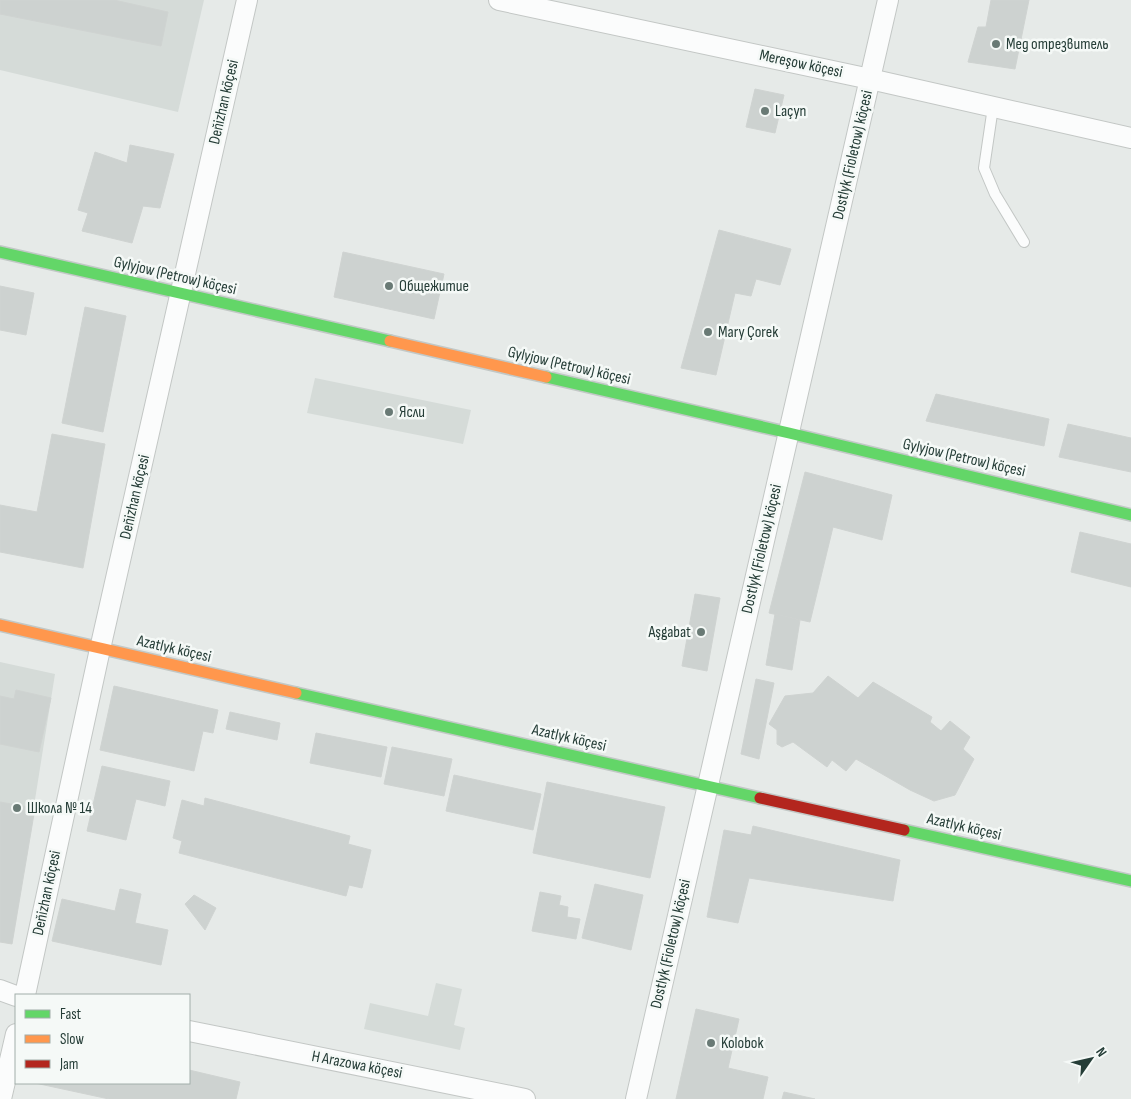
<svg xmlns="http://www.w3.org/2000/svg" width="1131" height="1099" font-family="'Sofia Sans Condensed',sans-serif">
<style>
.built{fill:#d5dbd8}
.building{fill:#cdd2d0;stroke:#cfd3d1}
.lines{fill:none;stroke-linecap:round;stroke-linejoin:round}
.lane-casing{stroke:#c3c7c5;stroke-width:12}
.street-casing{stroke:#c3c7c5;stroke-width:22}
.fast-casing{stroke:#c2c8c6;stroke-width:14}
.slow-casing{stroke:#c2c8c6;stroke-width:14}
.jam-casing{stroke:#c2c8c6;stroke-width:14}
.lane{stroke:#fbfcfc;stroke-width:10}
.street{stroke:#fbfcfc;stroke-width:20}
.fast{stroke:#63d668;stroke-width:11}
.slow{stroke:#ff974d;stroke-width:11}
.jam{stroke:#b3261e;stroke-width:11}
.poi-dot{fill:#697a75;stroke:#f5f9f7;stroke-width:2}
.labels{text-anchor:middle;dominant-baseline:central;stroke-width:5;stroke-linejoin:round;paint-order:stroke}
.poi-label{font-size:16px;fill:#253d37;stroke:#f5f9f7;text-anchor:start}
.street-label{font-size:16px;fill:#253d37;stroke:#f5f9f7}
</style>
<rect width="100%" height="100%" fill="#e6eae8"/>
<g class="built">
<path d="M0 0H204L178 112 0 70Z"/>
<path d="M315 378 471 410 463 444 307 413Z"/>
<path d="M0 662 55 674 12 944 0 942Z"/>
<path d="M436 983 462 989 454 1025 465 1028 460 1050 364 1029 370 1003 428 1016Z"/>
</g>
<g class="building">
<path d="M0 0H114L168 12 161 46 0 14Z"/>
<path d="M991 0H1029L1015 69 968 62 978 27H986Z"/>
<path d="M755 89 784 95 775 133 746 127Z"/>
<path d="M130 145 174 154 160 208 143 206 132 243 82 231 88 213 78 210 95 152 127 163Z"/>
<path d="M719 230 791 249 780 285 756 279 751 296 735 293 716 375 681 368Z"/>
<path d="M343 252 444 274 434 319 334 297Z"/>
<path d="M0 286 34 293 26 335 0 330Z"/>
<path d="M85 307 126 316 103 432 62 423Z"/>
<path d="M936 394 1049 419 1044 446 926 421Z"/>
<path d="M1068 424 1131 438V472L1059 457Z"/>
<path d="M52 434 105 444 83 568 0 552V505L37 512Z"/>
<path d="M805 472 892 495 882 540 833 527 810 622 769 613Z"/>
<path d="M1080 532 1131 544V587L1071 572Z"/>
<path d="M695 594 720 598 707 671 682 666Z"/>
<path d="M775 614 800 620 792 670 766 665Z"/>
<path d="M828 676 858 698 873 682 932 717 930 722 941 731 950 721 970 737 963 749 974 759 955 795 934 801 910 790 856 759 846 771 832 760 827 767 793 742 782 747 777 744V730L769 724 785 696 813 693Z"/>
<path d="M756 679 774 683 759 759 741 754Z"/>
<path d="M114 686 218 710 213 733 203 731 194 771 100 750Z"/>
<path d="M16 690 51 698 39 752 0 744V696L14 699Z"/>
<path d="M230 712 280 723 277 740 226 729Z"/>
<path d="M316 733 387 747 381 777 310 763Z"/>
<path d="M392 747 452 759 444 796 384 784Z"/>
<path d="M102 766 170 781 165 806 136 799 126 840 87 831Z"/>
<path d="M454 775 541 794 533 830 446 811Z"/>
<path d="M547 782 665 807 650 878 533 853Z"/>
<path d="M205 798 350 836 348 844 371 850 362 888 349 885 346 896 179 853 182 841 173 838 182 800 204 806Z"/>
<path d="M0 802 35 808 12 944 0 942Z"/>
<path d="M753 826 900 860 893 901 749 878 738 923 707 917 724 830 751 835Z"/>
<path d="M595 884 643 895 631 950 582 938Z"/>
<path d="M120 889 141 894 135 923 168 930 161 965 52 941 62 899 115 911Z"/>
<path d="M540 892 561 896 559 905 568 907 567 917 580 919 576 939 532 931Z"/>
<path d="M194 895 216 908 205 930 185 904Z"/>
<path d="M696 1009 739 1019 728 1068 768 1077 763 1099H676Z"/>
<path d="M189 1070 240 1082 236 1099H109L35 1083H189Z"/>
<path d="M784 1092 815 1099H782Z"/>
</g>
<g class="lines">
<defs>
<path id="lane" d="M993 107 984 168 995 194 1024 242"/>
<g id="street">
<path d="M499 0 870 79 1131 138"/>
<path d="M0 990 16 996"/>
<path d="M25 995 100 649 247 0"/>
<path d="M189 1031 525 1099"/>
<path d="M1 1099 16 1034"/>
<path d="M636 1099 888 0"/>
</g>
<g id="fast">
<path d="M0 252 390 341"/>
<path d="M546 377 789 433 1131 515"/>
<path d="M296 693 760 798"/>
<path d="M904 830 1131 881"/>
</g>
<g id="slow">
<path d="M390 341 546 377"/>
<path d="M0 625 296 693"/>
</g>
<path id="jam" d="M760 798 904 830"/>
</defs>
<use href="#lane" class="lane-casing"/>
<use href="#street" class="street-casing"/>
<use href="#fast" class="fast-casing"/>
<use href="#slow" class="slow-casing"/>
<use href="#jam" class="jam-casing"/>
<use href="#lane" class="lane"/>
<use href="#street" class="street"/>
<use href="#fast" class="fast"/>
<use href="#slow" class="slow"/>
<use href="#jam" class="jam"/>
</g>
<g class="poi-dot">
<circle cx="996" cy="44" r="5"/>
<circle cx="765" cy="111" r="5"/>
<circle cx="389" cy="286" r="5"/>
<circle cx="708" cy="332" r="5"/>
<circle cx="389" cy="412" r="5"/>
<circle cx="701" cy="632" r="5"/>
<circle cx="17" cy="808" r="5"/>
<circle cx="711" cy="1043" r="5"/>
</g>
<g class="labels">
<g class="poi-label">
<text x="1006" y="44">Мед отрезвитель</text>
<text x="775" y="111">Laçyn</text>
<text x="399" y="286">Общежитие</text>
<text x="718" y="332">Mary Çorek</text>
<text x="399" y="412">Ясли</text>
<text x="691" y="632" text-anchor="end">Aşgabat</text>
<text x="27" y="808">Школа № 14</text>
<text x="721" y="1043">Kolobok</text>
</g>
<g class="street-label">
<text transform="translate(801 64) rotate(12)">Mereşow köçesi</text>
<text transform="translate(224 102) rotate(-77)">Deňizhan köçesi</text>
<text transform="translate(853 155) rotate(-77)">Dostlyk (Fioletow) köçesi</text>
<text transform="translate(175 276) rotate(13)">Gylyjow (Petrow) köçesi</text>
<text transform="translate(569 366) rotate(13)">Gylyjow (Petrow) köçesi</text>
<text transform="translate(964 458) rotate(13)">Gylyjow (Petrow) köçesi</text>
<text transform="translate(135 497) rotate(-77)">Deňizhan köçesi</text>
<text transform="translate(762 549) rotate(-77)">Dostlyk (Fioletow) köçesi</text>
<text transform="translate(174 649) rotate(13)">Azatlyk köçesi</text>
<text transform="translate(569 738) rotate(13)">Azatlyk köçesi</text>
<text transform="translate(964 827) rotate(13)">Azatlyk köçesi</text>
<text transform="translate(47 893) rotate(-78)">Deňizhan köçesi</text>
<text transform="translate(671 944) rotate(-77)">Dostlyk (Fioletow) köçesi</text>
<text transform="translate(357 1065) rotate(11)">H Arazowa köçesi</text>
</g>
</g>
<rect x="15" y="994" width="175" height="90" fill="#f5f9f7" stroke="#a2aeaa"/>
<rect x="25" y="1010" width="25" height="8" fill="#63d668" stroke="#a2aeaa"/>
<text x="60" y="1019" font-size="15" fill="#253d37">Fast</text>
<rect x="25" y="1035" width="25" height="8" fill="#ff974d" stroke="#a2aeaa"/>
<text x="60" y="1044" font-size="15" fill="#253d37">Slow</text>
<rect x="25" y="1060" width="25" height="8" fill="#b3261e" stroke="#a2aeaa"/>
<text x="60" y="1069" font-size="15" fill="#253d37">Jam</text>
<g transform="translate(1091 1059) rotate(56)" stroke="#f5f9f7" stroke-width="4" paint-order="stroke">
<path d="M0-4L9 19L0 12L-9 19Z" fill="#253d37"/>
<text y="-8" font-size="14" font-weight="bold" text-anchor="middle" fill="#253d37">N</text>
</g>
</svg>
